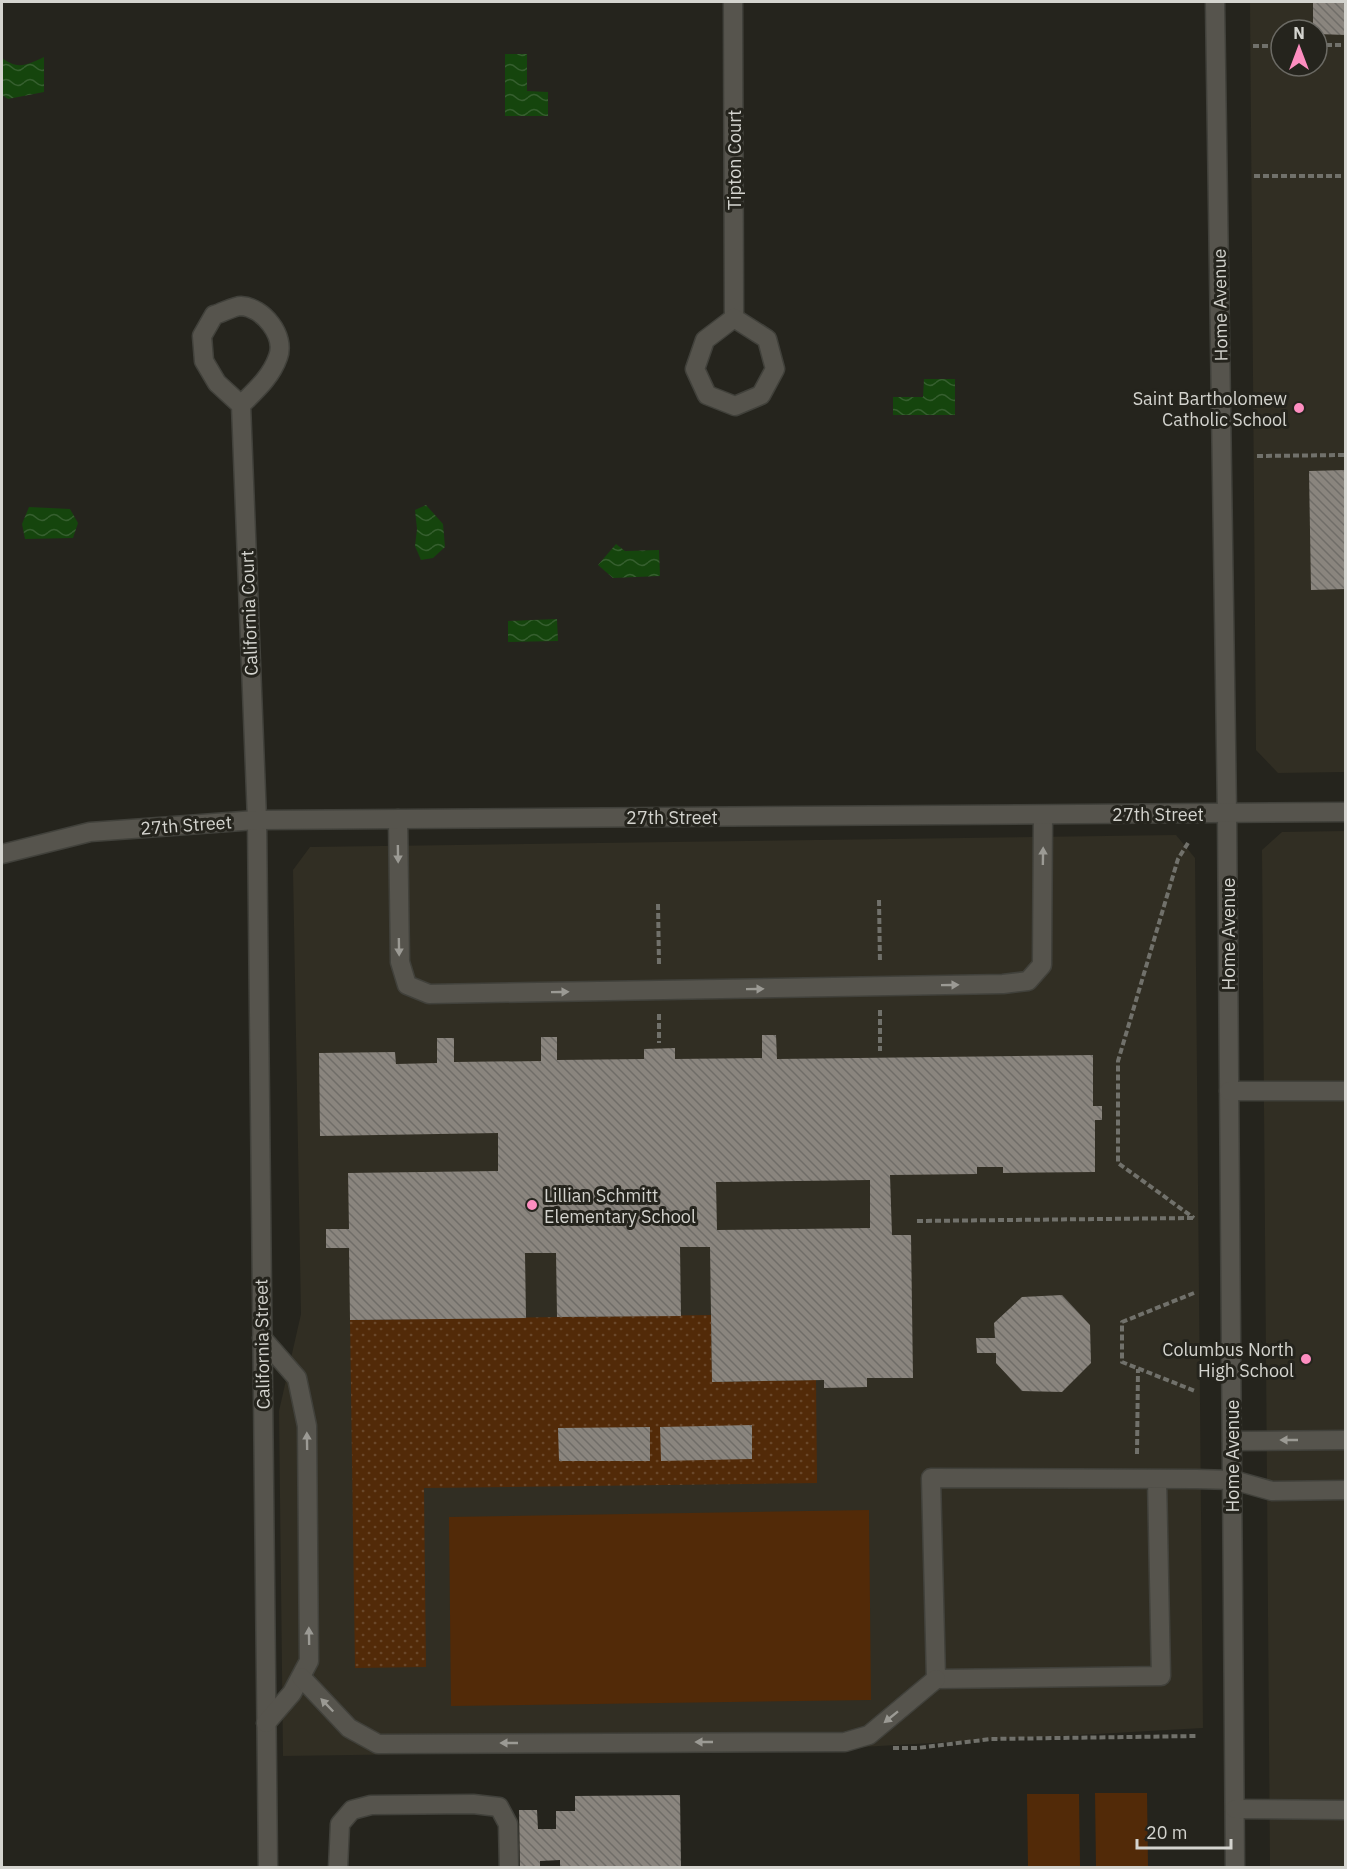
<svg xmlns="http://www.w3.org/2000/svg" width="1347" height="1869" font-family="'IBM Plex Sans',sans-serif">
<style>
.built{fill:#312e23;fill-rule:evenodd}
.green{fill:url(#green-dots)}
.pitch{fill:#522a08}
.water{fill:url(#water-waves)}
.building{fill:url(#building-back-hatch);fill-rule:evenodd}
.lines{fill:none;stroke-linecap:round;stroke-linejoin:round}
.minor-casing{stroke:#41413b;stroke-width:21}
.path{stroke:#71716b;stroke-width:4;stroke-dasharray:6 3;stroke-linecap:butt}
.minor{stroke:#56544d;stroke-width:18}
.oneway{fill:#9b9a94}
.poi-dot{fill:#fd8ec0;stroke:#25241d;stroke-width:2}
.labels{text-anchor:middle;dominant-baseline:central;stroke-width:6;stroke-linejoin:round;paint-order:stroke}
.street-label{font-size:18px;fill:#d4d4cf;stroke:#25241d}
.poi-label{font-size:18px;fill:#d4d4cf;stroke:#25241d;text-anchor:end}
</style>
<defs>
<pattern id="green-dots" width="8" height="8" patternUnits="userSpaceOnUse" patternTransform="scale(1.5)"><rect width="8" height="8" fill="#522a08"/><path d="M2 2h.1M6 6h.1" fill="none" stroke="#6a482b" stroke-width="1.8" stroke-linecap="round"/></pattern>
<pattern id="water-waves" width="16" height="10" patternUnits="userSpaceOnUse" patternTransform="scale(1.5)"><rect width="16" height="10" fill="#15450d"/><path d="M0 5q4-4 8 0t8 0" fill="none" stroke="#365f2f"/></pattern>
<pattern id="building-back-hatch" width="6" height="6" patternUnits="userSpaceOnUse" patternTransform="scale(1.5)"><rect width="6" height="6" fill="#8a857e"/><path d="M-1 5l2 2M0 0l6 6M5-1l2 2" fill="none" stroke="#706d68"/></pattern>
</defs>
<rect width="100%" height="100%" fill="#25241d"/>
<g class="built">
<path d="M1250 2H1345V772L1278 773 1256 750ZM1281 30H1317V66H1281Z"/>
<path d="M1345 831V1867H1270L1262 850 1282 832Z"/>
<path d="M1176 835 1195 858 1203 1728 843 1748 283 1756 279 1411 301 1314 293 870 310 847Z"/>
</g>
<path class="green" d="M711 1315 712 1382 816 1380 817 1483 424 1488 426 1667 355 1668 350 1320Z"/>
<g class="pitch">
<path d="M869 1510 871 1700 451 1706 449 1517Z"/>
<path d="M1095 1793H1147L1148 1867H1096Z"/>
<path d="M1027 1794H1079L1080 1867H1028Z"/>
</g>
<g class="water">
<path d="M505 54H527V91L548 92V116H505Z"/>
<path d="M44 57V92L8 99 2 95V58C18 70 27 65 44 57Z"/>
<path d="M924 379H955V415H893V397H923Z"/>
<path d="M426 505 443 524 445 547 433 558 421 560 415 546 417 529 415 510Z"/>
<path d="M29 507 70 509 78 523 73 538 25 539 22 524Z"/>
<path d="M616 544 625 551 659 550 660 576 613 578 598 565Z"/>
<path d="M557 619 558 641 508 642V621Z"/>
</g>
<g class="building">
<path d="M1313 2H1346V35L1317 34V30H1313Z"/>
<path d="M1346 470V589L1311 590 1309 471Z"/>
<path d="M762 1035H776L777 1059 1093 1055V1106H1102V1120H1095V1172L1003 1173V1167H977V1174L890 1175 892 1235H911L913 1378H867V1387L824 1388V1380L712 1382 710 1247H680L681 1316 557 1317 556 1253H525L526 1318 350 1320 349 1248H326V1229H349L348 1173 498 1171V1133L320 1136 319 1053 395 1052 396 1064 437 1063V1038H454V1062L541 1061V1037H557V1060L644 1059V1049L675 1048V1059L762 1058ZM870 1180V1228L717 1230 716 1182Z"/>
<path d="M1062 1295 1090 1325 1091 1363 1062 1392 1022 1391 996 1363V1353H977L976 1338H995L994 1323 1022 1297Z"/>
<path d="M752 1425V1459L661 1461 660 1427Z"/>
<path d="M650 1427V1461H559L558 1428Z"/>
<path d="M680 1795 681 1868H560V1860L540 1861V1868H520L519 1810H537L538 1829H556V1811H575V1796Z"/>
</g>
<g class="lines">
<defs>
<g id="minor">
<path d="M733 2 734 318"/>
<path d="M1215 2 1227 814 1235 1868"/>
<path d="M734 318 767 339 775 369 761 395 735 406 707 395 695 369 705 340Z"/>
<path d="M241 405 217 383 204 361 202 336 214 315C222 313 234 306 241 306 263 307 286 336 278 357 271 377 256 390 241 405L257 820 268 1868"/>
<path d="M398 819 400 962 407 985 429 994 1003 984 1028 981 1042 965 1043 815"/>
<path d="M2 854 90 832 257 820 1346 812"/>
<path d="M1229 1091H1346"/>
<path d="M262 1338 297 1378 307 1426 309 1661 292 1693 266 1723"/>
<path d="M1232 1441 1346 1440"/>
<path d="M1157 1479 1161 1676 936 1679 931 1478 1196 1479 1233 1480 1272 1491 1346 1490"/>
<path d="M301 1677 349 1728 378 1744 845 1742 869 1735 936 1679"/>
<path d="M1235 1809 1346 1810"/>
<path d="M338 1868 340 1824 352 1810 371 1805 473 1804 499 1807 508 1824 509 1868"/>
</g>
</defs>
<use href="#minor" class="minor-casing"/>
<g class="path">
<path d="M1317 45H1346"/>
<path d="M1253 46H1281"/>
<path d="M1254 176H1346"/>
<path d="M1257 456 1346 455"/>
<path d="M1188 843 1178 859 1118 1061V1163L1194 1218"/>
<path d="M879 900 880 963"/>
<path d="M658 904 659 964"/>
<path d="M880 1010V1051"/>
<path d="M659 1014V1043"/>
<path d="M917 1221 1193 1218"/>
<path d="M1194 1293 1122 1322V1362L1195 1391"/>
<path d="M1137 1454 1138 1369"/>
<path d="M893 1748H917L991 1739 1197 1736"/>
</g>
<use href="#minor" class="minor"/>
</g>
<defs><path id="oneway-solid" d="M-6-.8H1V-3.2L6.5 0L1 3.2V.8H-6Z" transform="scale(1.5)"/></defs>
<g class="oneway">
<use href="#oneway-solid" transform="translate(398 854) rotate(89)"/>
<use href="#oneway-solid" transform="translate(1043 856) rotate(-89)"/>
<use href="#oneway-solid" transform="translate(399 947) rotate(89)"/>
<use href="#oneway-solid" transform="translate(950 985) rotate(-1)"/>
<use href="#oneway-solid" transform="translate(755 989) rotate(-1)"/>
<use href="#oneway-solid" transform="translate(560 992) rotate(-1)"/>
<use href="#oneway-solid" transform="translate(1289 1440) rotate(180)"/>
<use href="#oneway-solid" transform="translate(307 1441) rotate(-91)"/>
<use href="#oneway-solid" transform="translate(309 1636) rotate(-91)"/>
<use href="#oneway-solid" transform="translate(327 1705) rotate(-134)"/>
<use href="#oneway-solid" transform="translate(891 1717) rotate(141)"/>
<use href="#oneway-solid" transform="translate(704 1742) rotate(180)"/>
<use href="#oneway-solid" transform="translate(509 1743) rotate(180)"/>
</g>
<g class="poi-dot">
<circle cx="1299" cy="408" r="6"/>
<circle cx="532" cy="1205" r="6"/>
<circle cx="1306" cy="1359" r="6"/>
</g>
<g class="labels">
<g class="street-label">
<text transform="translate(734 160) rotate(-90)">Tipton Court</text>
<text transform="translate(1220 305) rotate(-91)">Home Avenue</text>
<text transform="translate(249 613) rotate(-92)">California Court</text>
<text x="1158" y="814">27th Street</text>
<text x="672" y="817">27th Street</text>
<text transform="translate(186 825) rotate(-4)">27th Street</text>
<text transform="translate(1228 934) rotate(-90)">Home Avenue</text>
<text transform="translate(262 1344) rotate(-91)">California Street</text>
<text transform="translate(1232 1456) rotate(-90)">Home Avenue</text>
</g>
<g class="poi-label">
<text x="1287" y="398">Saint Bartholomew<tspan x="1287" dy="21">Catholic School</tspan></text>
<text x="544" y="1195" text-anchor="start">Lillian Schmitt<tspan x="544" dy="21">Elementary School</tspan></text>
<text x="1294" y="1349">Columbus North<tspan x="1294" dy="21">High School</tspan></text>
</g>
</g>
<rect width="1347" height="1869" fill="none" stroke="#d4d4cf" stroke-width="6"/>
<g transform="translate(1299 48)"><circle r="28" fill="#25241d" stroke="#6b6a64" stroke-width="1.5"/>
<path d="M0-4.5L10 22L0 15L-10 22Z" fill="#fd8ec0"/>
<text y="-9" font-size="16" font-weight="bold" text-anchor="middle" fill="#d4d4cf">N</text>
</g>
<path d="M1137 1839v9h94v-9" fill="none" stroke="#d4d4cf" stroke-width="3"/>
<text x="1146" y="1839" font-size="18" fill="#d4d4cf" stroke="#25241d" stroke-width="4.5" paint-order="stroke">20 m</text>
</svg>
